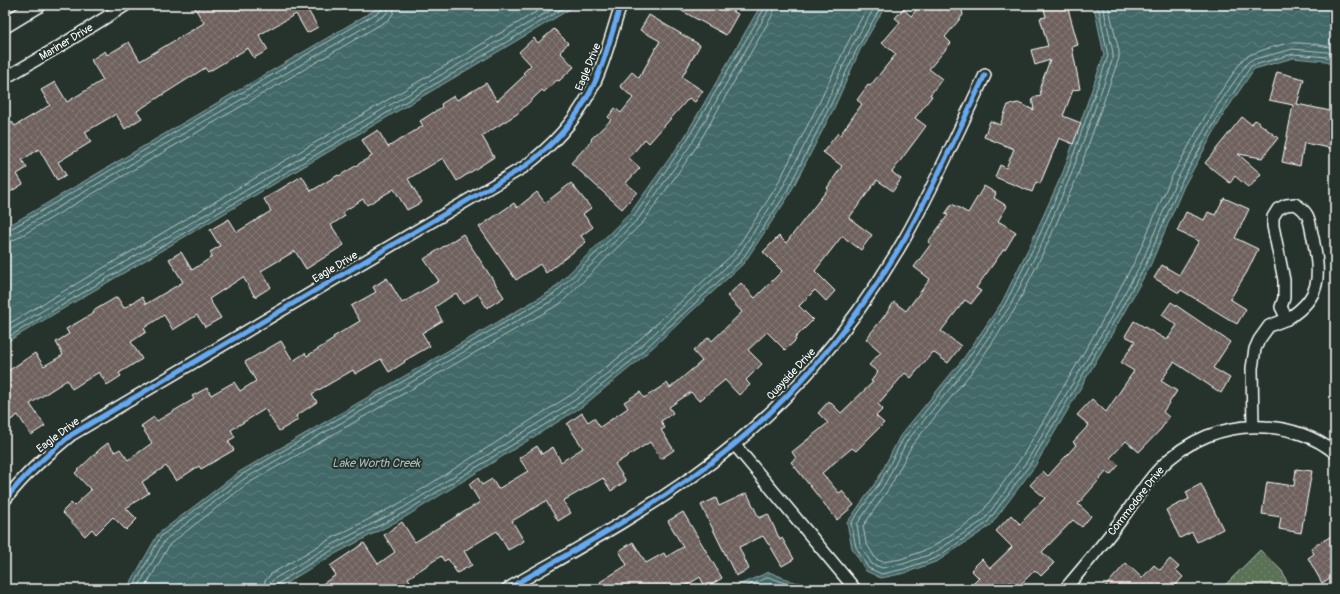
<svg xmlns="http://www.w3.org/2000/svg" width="1340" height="594" font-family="Pangolin,sans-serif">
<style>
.grass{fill:url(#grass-dots);stroke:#acb8aa}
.water{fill:url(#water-waves);stroke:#8ea4a4}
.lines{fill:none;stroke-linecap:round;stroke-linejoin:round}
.shore{stroke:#b4c3c2;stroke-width:1}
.building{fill:url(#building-cross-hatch);stroke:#fff}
.street-casing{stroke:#fff;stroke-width:14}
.secondary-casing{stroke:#fff;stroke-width:18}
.street{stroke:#26332d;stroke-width:11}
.secondary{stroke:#26332d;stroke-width:15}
.cycleway-casing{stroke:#26332d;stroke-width:8}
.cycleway{stroke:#66a8f1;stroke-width:5}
.labels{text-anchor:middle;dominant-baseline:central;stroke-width:4;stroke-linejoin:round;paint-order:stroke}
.street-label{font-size:11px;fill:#fff;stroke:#26332d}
.water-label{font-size:12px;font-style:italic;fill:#abb;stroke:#26332d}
</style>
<defs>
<pattern id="grass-dots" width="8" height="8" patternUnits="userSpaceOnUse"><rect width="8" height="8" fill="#5a7156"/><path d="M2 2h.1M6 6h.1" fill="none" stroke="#73866f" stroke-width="1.8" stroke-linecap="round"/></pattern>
<pattern id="water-waves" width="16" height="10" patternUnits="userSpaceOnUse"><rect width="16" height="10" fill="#436867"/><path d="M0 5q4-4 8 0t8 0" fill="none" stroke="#5f7f7e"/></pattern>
<pattern id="building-cross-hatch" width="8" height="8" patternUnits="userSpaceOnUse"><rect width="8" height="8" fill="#6e615d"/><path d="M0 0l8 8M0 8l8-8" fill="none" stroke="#847975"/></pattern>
</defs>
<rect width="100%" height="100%" fill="#26332d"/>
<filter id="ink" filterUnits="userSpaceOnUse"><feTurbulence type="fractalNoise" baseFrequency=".025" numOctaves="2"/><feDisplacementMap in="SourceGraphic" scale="8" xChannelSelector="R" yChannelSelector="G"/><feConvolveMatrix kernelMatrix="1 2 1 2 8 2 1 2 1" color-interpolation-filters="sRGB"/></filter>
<g filter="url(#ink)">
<path class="grass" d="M1260 550 1282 571 1290 589H1221Z"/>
<g class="water">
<path d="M383 5H577L5 343V228Z"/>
<path d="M761 5H886L860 50 834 108 788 197 744 263 638 361 583 406 407 516 331 556 276 589H127L158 534 239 472 551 291 631 212 684 138Z"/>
<path d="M1089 5H1335V68L1326 61 1293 58 1254 69 1225 112 1184 186 1150 266 1113 332 1035 466 990 526 938 561 905 573 881 578 866 571 852 548 847 523 878 479 900 436 963 359 1002 302 1031 243 1063 172 1104 55 1095 11Z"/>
<path d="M769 572 794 582 821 587 822 589H729Z"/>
</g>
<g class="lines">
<g class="shore">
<path d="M1094 5 1099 10 1108 56 1067 173 1035 245 1005 304 966 361 903 439 881 481 851 523 856 547 868 568 882 574 904 569 936 558 987 523 1031 463 1109 330 1146 264 1180 184 1222 110 1251 66 1293 54 1327 57 1335 63"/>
<path d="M1101 5 1104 10 1113 53V58L1071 175 1040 247 1010 306 970 364 907 441 885 484 857 524 860 545 872 564 882 568 903 564 934 553 984 520 1027 461 1105 328 1142 262 1176 181 1217 107 1247 63 1251 60 1293 49 1327 52 1335 56"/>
<path d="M1108 5 1119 51V58L1077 177 1045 249 1015 309 975 368 912 445 890 487 863 526 866 543 876 559 883 562 901 559 931 548 980 515 1022 457 1100 325 1136 259 1171 178 1212 104 1243 59C1250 53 1281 44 1291 43 1299 42 1328 45 1335 49"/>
<path d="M5 231 9 230 382 10 384 5"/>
<path d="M5 236 11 235 385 15 388 11 389 5"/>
<path d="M5 242 14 240 388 20 393 14 395 5"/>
<path d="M5 326 548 5"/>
<path d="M5 333 559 5"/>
<path d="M5 339 569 5"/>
<path d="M132 589 161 536 241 475 554 294 635 215 687 140 764 9V5"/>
<path d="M137 589 165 540 244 479 557 298 639 218 692 143 768 11 769 5"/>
<path d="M144 589 170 544 247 484 561 303 644 221 697 146 773 14 775 5"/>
<path d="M263 589 265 581 271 574 323 543 400 503 574 393 628 350 733 254 775 189 820 101 847 44 869 5"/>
<path d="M269 589 270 583 274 579 326 548 403 508 578 398 632 354 737 257 780 192 826 104 852 46 876 5"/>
<path d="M274 589 277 584 329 552 405 512 581 402 635 358 741 261 785 195 830 106 857 49 882 5"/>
<path d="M740 589 769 577 793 586 811 589"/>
</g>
</g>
<g class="building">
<path d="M193 5H311L306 7 318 27 307 33 296 14 259 35 268 50 254 58 248 48 208 72 205 68 137 111 142 118 125 129 116 114 85 132 91 142 58 162 66 175 57 180 39 149 22 160 27 168 17 174 23 184 5 195V127L12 122 15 126 50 105 41 90 55 82 67 102 103 80 91 60 105 51 107 55 129 42 140 61 204 23Z"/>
<path d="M671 5H721L738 14 726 35Z"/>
<path d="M933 5H961L963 15 945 37 951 43 929 69 942 79 930 95 932 96 915 118 926 126 892 172 901 179 893 191 877 180 849 218 872 235 861 250 842 236 815 271 835 291 826 301 815 290 799 306 813 320 795 338 796 340 785 350 767 332 748 350 762 364 746 380 750 385 739 395 725 380 699 401 691 392 669 407 673 413 661 421 665 428 661 430 674 450 661 459 650 442 615 464 626 481 611 491 603 478 563 501 571 513 558 521 546 501 512 521 524 541 508 550 497 531 464 551 472 565 457 573 448 559 444 561 441 556 408 578 411 583 403 589H315L336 575 330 566 364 543 378 564 395 552 384 535 402 522 415 542 480 502 469 484 478 478 482 485 492 479 498 489 528 471 519 458 537 446 542 454 553 447 561 462 583 448 567 424 582 413 588 422 594 418 600 427 628 408 624 402 640 392 644 398 667 383 670 388 702 361 693 351 709 337 712 341 742 312 727 296 741 283 755 298 782 271 763 252 779 236 786 243 828 189 827 188 842 166 823 152 838 133 840 135 862 104 857 100 868 85 870 86 896 54 882 43 900 22 895 18 903 9 911 16 917 9Z"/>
<path d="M1043 5H1067L1078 45 1072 47 1080 89 1073 90 1063 116 1081 123 1073 144 1059 138 1040 184 1036 182 1032 192 995 177 1000 165 1006 168 1014 149 984 137 990 121 1000 125 1008 105 1018 103 1034 110 1032 98 1041 96 1040 87 1050 60 1035 65 1031 50 1048 46 1040 18 1046 17Z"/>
<path d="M649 15 700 45 682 77 703 91 695 102 689 98 649 143 645 139 629 158 640 168 626 183 637 192 622 209 571 163 592 140 591 139 611 120 608 117 615 108 621 113 633 98 620 86 632 72 639 78 660 41 640 30Z"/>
<path d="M554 29 568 43 560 52 574 67 559 81 557 80 544 92 542 90 517 114 482 136 494 157 457 181 443 158 408 179 422 202 407 210 394 189 367 205 363 199 343 212 345 216 331 225 344 245 306 269 295 251 261 271 271 287 255 297 243 277 209 299 221 318 205 327 197 315 173 330 164 315 144 328 146 332 131 342 142 359 119 373 121 376 107 385 99 372 72 389 67 380 30 404 45 426 31 435 18 415 5 424V373L35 353 44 366 63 355 56 342 69 334 66 329 94 313 93 311 117 297 124 308 142 297 146 304 183 282 169 259 181 252 192 270 212 257 210 252 220 246 210 230 229 219 237 232 271 211 264 199 302 176 311 191 338 175 339 176 372 156 362 140 378 130 388 147 423 126 420 121 442 107 441 104 454 96 457 100 486 83 497 101 525 75 523 73 531 65 519 52 534 38 538 43Z"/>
<path d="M1277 72 1304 79 1297 104 1335 112V149L1304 143 1300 166 1282 162 1293 105 1269 100Z"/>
<path d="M1242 117 1251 124 1255 120 1278 138 1262 158 1238 154 1261 174 1249 188 1235 176 1230 183 1205 163Z"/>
<path d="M571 183 591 208 583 214 593 227 581 236 586 242 546 273 540 264 516 280 479 227 514 203 517 208 537 192 545 203Z"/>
<path d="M984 186 996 193 994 198 1007 206 998 221 1016 232 1005 250 1004 249 976 288 981 291 971 304 965 300 941 331 961 346 948 363 933 352 911 378 905 373 878 404 883 409 876 416 884 423 856 451 852 448 822 473 839 493 842 491 854 505 837 520 791 462 796 458 792 452 828 423 818 413 829 401 841 413 873 382 871 381 878 372 869 365 881 352 866 339 886 314 894 302 906 311 930 279 914 267 931 244 928 242 948 215 945 214 952 204 968 213Z"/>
<path d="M1224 198 1249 209 1235 238 1258 249 1247 272 1230 299 1246 309 1237 324 1181 290 1179 293 1154 278 1162 265 1179 275 1199 241 1177 231 1186 212 1204 220 1208 212 1215 215Z"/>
<path d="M463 234 504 297 487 308 478 294 463 304 456 293 435 307 442 321 422 333 430 346 404 361 405 362 389 372 381 359 355 374 353 370 312 394 317 402 296 416 298 420 279 431 265 409 231 430 235 437 228 441 234 450 201 469 199 466 176 481 166 466 142 482 149 493 126 508 137 519 126 530 113 517 96 534 92 529 85 536 62 512 71 503 74 506 91 490 75 473 100 449 108 443 115 452 120 449 128 460 152 443 141 426 154 417 157 421 194 399 192 396 207 388 211 395 234 382 240 391 256 381 245 362 281 341 293 361 305 353 307 356 334 339 333 337 360 321 351 306 376 292 373 287 387 278 402 303 439 281 424 259Z"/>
<path d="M1171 302 1230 342 1213 368 1230 378 1221 393 1174 362 1161 381 1177 391 1163 412 1169 417 1161 429 1139 452 1126 441 1111 457 1119 465 1110 475 1106 472 1078 504 1091 516 1082 527 1073 520 1042 552 1054 563 1041 576 1035 570 1017 588 1010 582 1003 589H968L979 578 971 570 982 559 990 568 1012 547 996 531 1011 515 1020 524 1045 498 1030 485 1043 471 1048 476 1076 445 1073 442 1089 425 1077 415 1092 399 1106 412 1134 371 1121 363 1135 341 1125 336 1134 321 1167 340 1177 325 1162 315Z"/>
<path d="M1296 469 1312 471 1301 533 1279 529 1281 517 1262 514 1267 482 1294 486Z"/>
<path d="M1201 484 1223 529 1197 542 1192 532 1180 538 1166 510 1189 499 1186 492Z"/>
<path d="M747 493 759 518 768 514 780 540 782 538 794 559 782 566 769 544H768L763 536 739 547 749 569 736 576 701 505 716 498 719 506Z"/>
<path d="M683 512 722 578 706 588 700 577 681 589H604L600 582 627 565 619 551 633 542 646 563 664 553 666 557 683 547 668 521Z"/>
<path d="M1335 534V575L1322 583 1308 558 1314 554 1311 548Z"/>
<path d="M1170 559 1179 567 1176 570 1183 577 1172 589H1103L1126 563 1142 578 1154 565 1160 570Z"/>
</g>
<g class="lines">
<defs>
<g id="street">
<path d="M5 78 60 46 126 5"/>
<path d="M1295 204C1311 213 1309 222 1313 238 1320 275 1323 297 1287 319L1281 307 1284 298V280L1273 226V217L1278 209 1286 205Z"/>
<path d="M1253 426 1252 368 1255 349 1259 340 1269 326 1287 319"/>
<path d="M734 444 855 589"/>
<path d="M5 500C24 475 47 455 71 435L524 167C551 147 573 124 589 94 604 67 611 34 621 5"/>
<path d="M507 589C571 552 636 517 696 474 782 413 853 329 905 238 935 185 959 129 985 75"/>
<path d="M1065 589C1082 569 1099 549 1115 528 1130 509 1142 487 1159 469 1186 440 1225 424 1265 427 1290 428 1316 437 1335 453"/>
</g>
<path id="secondary" d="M5 25 38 5"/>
</defs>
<use href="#street" class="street-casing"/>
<use href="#secondary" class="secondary-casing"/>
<use href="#street" class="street"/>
<use href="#secondary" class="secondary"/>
<defs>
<g id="cycleway">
<path d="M5 500C24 475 47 455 71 435L524 167C551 147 573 124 589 94 604 67 611 34 621 5"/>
<path d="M507 589C571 552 636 517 696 474 782 413 853 329 905 238 935 185 959 129 985 75"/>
</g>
</defs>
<use href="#cycleway" class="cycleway-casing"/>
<use href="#cycleway" class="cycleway"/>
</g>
</g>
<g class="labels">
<g class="street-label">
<text transform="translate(66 42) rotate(-31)">Mariner Drive</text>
<text transform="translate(588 67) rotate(-68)">Eagle Drive</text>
<text transform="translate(335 267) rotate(-31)">Eagle Drive</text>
<text transform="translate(791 374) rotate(-47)">Quayside Drive</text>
<text transform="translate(58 435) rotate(-37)">Eagle Drive</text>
<text transform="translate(1136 501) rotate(-52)">Commodore Drive</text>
</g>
<g class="water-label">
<text x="376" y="463">Lake Worth Creek</text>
</g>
</g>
<rect width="1340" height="594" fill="none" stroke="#26332d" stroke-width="20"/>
<rect x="10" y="10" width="1320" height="574" fill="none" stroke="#fff" stroke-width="1.5" filter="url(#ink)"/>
</svg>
